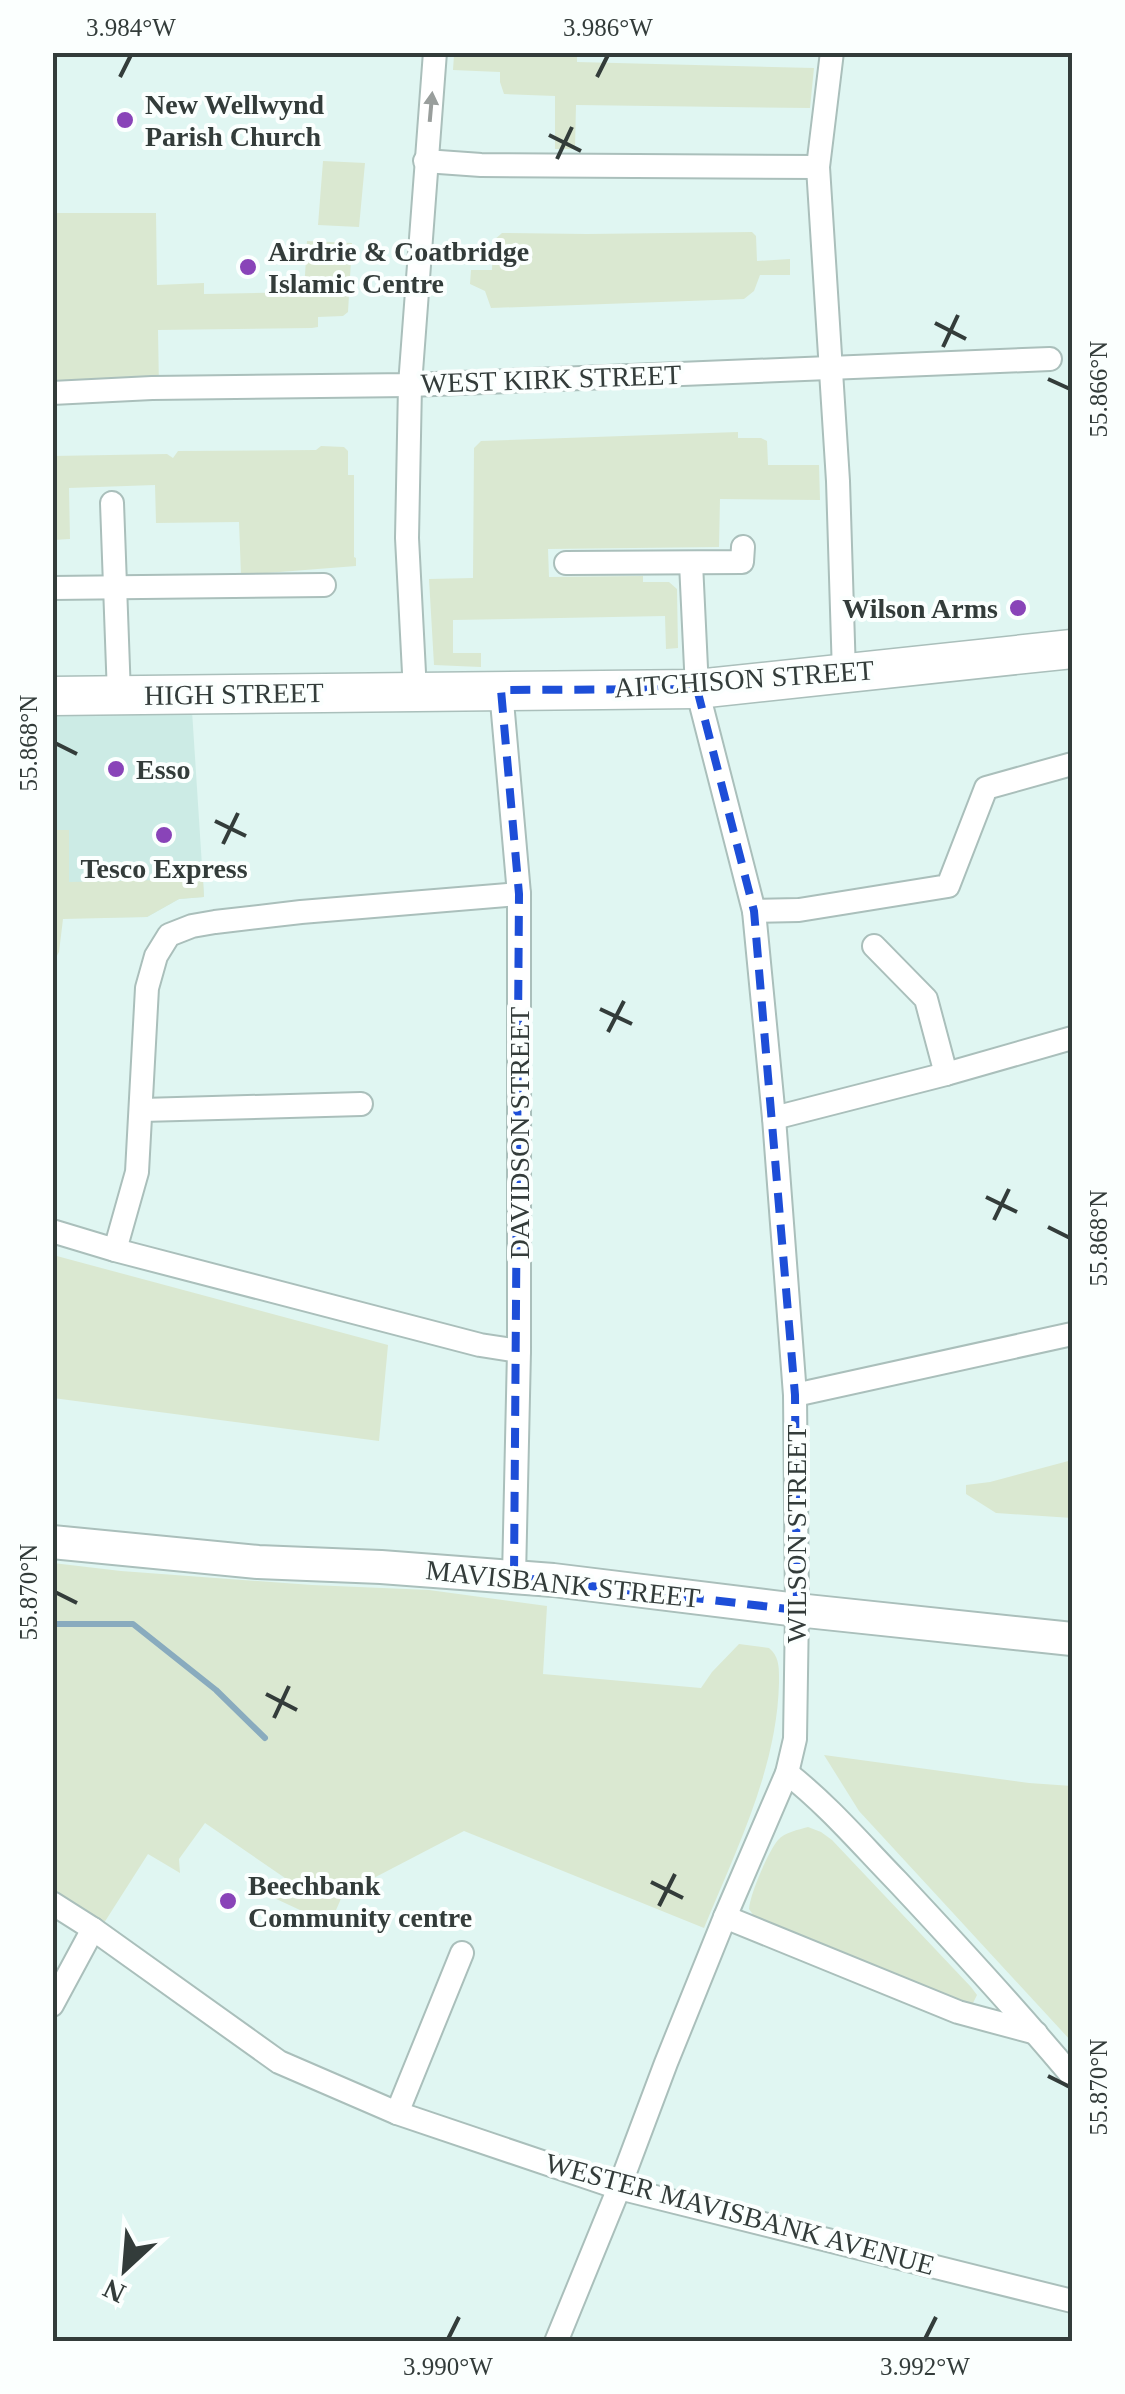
<svg xmlns="http://www.w3.org/2000/svg" width="1125" height="2394" font-family="Georgia,serif">
<style>
.built{fill:#ccebe5}
.green{fill:#dae8d1}
.lines{fill:none;stroke-linecap:round;stroke-linejoin:round}
.stream{stroke:#89abbe;stroke-width:6}
.street-casing{stroke:#aabfbb;stroke-width:26}
.secondary-casing{stroke:#aabfbb;stroke-width:36}
.primary-casing{stroke:#aabfbb;stroke-width:41}
.street{stroke:#fff;stroke-width:22}
.secondary{stroke:#fff;stroke-width:32}
.primary{stroke:#fff;stroke-width:38}
.oneway{fill:#999e9c}
.marked{fill:none;stroke:#1d4ed8;stroke-width:8;stroke-dasharray:20 12;stroke-linejoin:round}
.ticks{fill:none;stroke:#333c3a;stroke-width:4}
.poi-dot{fill:#8944b8;stroke:#fbfffe;stroke-width:4}
.labels{text-anchor:middle;dominant-baseline:central;stroke-width:8;stroke-linejoin:round;paint-order:stroke}
.poi-label{font-size:28px;font-weight:bold;fill:#333c3a;stroke:#fbfffe;text-anchor:start}
.street-label{font-size:28px;fill:#333c3a;stroke:#fbfffe}
.neatline{fill:none;stroke:#333c3a;stroke-width:4}
.ticks-label{font-size:25px;text-anchor:middle;fill:#333c3a}
</style>
<rect width="100%" height="100%" fill="#e0f6f2"/>
<path class="built" d="M191 695 204 897 179 899 147 917 53 918 52 697Z"/>
<g class="green">
<path d="M499 52 570 53 571 56 577 57V62L814 68 810 108 576 105 575 149H555V96L504 94 500 82V72L453 70 454 55 498 57Z"/>
<path d="M323 161 365 163 359 227 318 225Z"/>
<path d="M53 213H156L157 285 204 283V294L304 292 307 241 352 243 348 312 343 316 318 317V327L312 328 158 330 159 388 53 393Z"/>
<path d="M752 232 756 236 757 261 790 259V275H760L754 291 744 299 491 308 485 291 470 284 471 270H492L493 241 502 233 587 234Z"/>
<path d="M738 432V438H761L767 441 768 465H819L820 500 720 499 719 547 548 549 549 577 643 576V582H669L677 589 678 648 666 649 665 616 453 620V653H481V667L434 665 429 579 473 578 474 448 481 441Z"/>
<path d="M321 446 344 447 348 451V475H354V557L356 558V566L241 575 239 522 156 523 155 485 69 488 70 539 53 540 52 456 167 454 173 458 178 451 316 450Z"/>
<path d="M53 830H69V882L203 879 204 897 179 899 147 917 63 919 59 952 53 963Z"/>
<path d="M53 1255 388 1345 379 1441 53 1398Z"/>
<path d="M1072 1460V1518L996 1513 966 1494V1485L990 1482Z"/>
<path d="M53 1563 121 1571 312 1585 429 1590 547 1606 543 1674 701 1688 712 1672 739 1644 769 1648C780 1657 779 1669 779 1683 777 1769 736 1850 704 1928L464 1831 343 1894 330 1924 272 1897 285 1878 205 1823 179 1859 180 1873 148 1854 104 1923 53 1889Z"/>
<path d="M824 1755 1029 1783 1072 1786V2042L859 1811Z"/>
<path d="M808 1827 821 1832 832 1840 971 1987 977 1995 972 2005 965 2003 756 1919 749 1909C750 1894 768 1852 778 1840 785 1832 798 1830 808 1827Z"/>
</g>
<g class="lines">
<path class="stream" d="M52 1624H133L216 1690 265 1738"/>
<defs>
<g id="street">
<path d="M832 52 818 167 838 481 844 674"/>
<path d="M425 161 481 165 818 167"/>
<path d="M52 393 152 388 410 385 1050 359"/>
<path d="M112 503 119 695"/>
<path d="M566 563 742 562 743 547"/>
<path d="M52 588 324 585"/>
<path d="M501 690 519 894V1351L514 1577"/>
<path d="M415 692 407 538 410 385 435 52"/>
<path d="M754 911 799 910 948 886 986 788 1072 764"/>
<path d="M874 946 926 999 946 1074"/>
<path d="M142 1110 361 1104"/>
<path d="M774 1118 946 1074 1072 1038"/>
<path d="M52 1231 115 1250 480 1345 519 1351"/>
<path d="M115 1250 137 1172 147 988 156 956 169 935 192 926 215 922 301 912 519 894"/>
<path d="M795 1395 1072 1334"/>
<path d="M787 1773C828 1805 861 1844 897 1881 957 1945 1016 2009 1072 2076"/>
<path d="M52 1903 93 1929 279 2062 397 2113 619 2188 1072 2301"/>
<path d="M725 1917 958 2012 1036 2033"/>
<path d="M52 2005 93 1929"/>
<path d="M397 2113 462 1953"/>
<path d="M556 2342 619 2188 666 2063 725 1917 787 1773 795 1739 797 1610 795 1395 774 1118 754 911 697 689 691 563"/>
</g>
<path id="secondary" d="M52 1542 258 1562 381 1567 553 1580 797 1610 1072 1639"/>
<path id="primary" d="M52 696 697 689 1072 649"/>
</defs>
<use href="#street" class="street-casing"/>
<use href="#secondary" class="secondary-casing"/>
<use href="#primary" class="primary-casing"/>
<use href="#street" class="street"/>
<use href="#secondary" class="secondary"/>
<use href="#primary" class="primary"/>
</g>
<defs><path id="oneway-solid" d="M-6-.8H1V-3.2L6.5 0L1 3.2V.8H-6Z" transform="scale(2.5)"/></defs>
<use class="oneway" href="#oneway-solid" transform="translate(431 107) rotate(-85)"/>
<path class="marked" d="M697 689 754 911 795 1395 797 1610 514 1577 519 894 501 690Z"/>
<path class="ticks" d="M120 77 131 55M597 77 608 55M549 135 581 151M557 159 572 127M935 323 966 339M943 347 958 315M1048 379 1070 389M55 743 77 754M215 821 246 836M223 844 238 813M600 1009 632 1024M608 1032 624 1001M986 1197 1017 1212M994 1220 1009 1189M1048 1227 1070 1238M55 1592 77 1603M266 1694 297 1710M274 1718 289 1686M651 1882 683 1898M659 1906 675 1874M1048 2076 1070 2087M448 2339 459 2317M925 2339 936 2317"/>
<g class="poi-dot">
<circle cx="125" cy="120" r="10"/>
<circle cx="248" cy="267" r="10"/>
<circle cx="1018" cy="608" r="10"/>
<circle cx="116" cy="769" r="10"/>
<circle cx="164" cy="835" r="10"/>
<circle cx="228" cy="1901" r="10"/>
</g>
<g class="labels">
<g class="poi-label">
<text x="145" y="104">New Wellwynd<tspan x="145" dy="32">Parish Church</tspan></text>
<text x="268" y="251">Airdrie &amp; Coatbridge<tspan x="268" dy="32">Islamic Centre</tspan></text>
<text x="998" y="608" text-anchor="end">Wilson Arms</text>
<text x="136" y="769">Esso</text>
<text x="164" y="868" text-anchor="middle">Tesco Express</text>
<text x="248" y="1885">Beechbank<tspan x="248" dy="32">Community centre</tspan></text>
</g>
<g class="street-label">
<text transform="translate(551 379) rotate(-2)">WEST KIRK STREET</text>
<text transform="translate(744 679) rotate(-4)">AITCHISON STREET</text>
<text transform="translate(234 694) rotate(-1)">HIGH STREET</text>
<text transform="translate(519 1133) rotate(-90)">DAVIDSON STREET</text>
<text transform="translate(796 1534) rotate(-90)">WILSON STREET</text>
<text transform="translate(563 1584) rotate(6)">MAVISBANK STREET</text>
<text transform="translate(740 2214) rotate(15)">WESTER MAVISBANK AVENUE</text>
</g>
</g>
<rect width="1125" height="2394" fill="none" stroke="#fbfffe" stroke-width="110"/>
<g transform="translate(125 2269) rotate(206)" stroke="#fbfffe" stroke-width="8" paint-order="stroke">
<path d="M0-8L18 38L0 25L-18 38Z" fill="#333c3a"/>
<text y="-15" font-size="28" font-weight="bold" text-anchor="middle" fill="#333c3a">N</text>
</g>
<rect x="55" y="55" width="1015" height="2284" class="neatline"/>
<g class="ticks-label">
<text x="131" y="36">3.984°W</text>
<text x="608" y="36">3.986°W</text>
<text transform="translate(1098 389) rotate(-90)" y="9">55.866°N</text>
<text transform="translate(28 743) rotate(-90)" y="9">55.868°N</text>
<text transform="translate(1098 1238) rotate(-90)" y="9">55.868°N</text>
<text transform="translate(28 1592) rotate(-90)" y="9">55.870°N</text>
<text transform="translate(1098 2087) rotate(-90)" y="9">55.870°N</text>
<text x="448" y="2375">3.990°W</text>
<text x="925" y="2375">3.992°W</text>
</g>
</svg>
